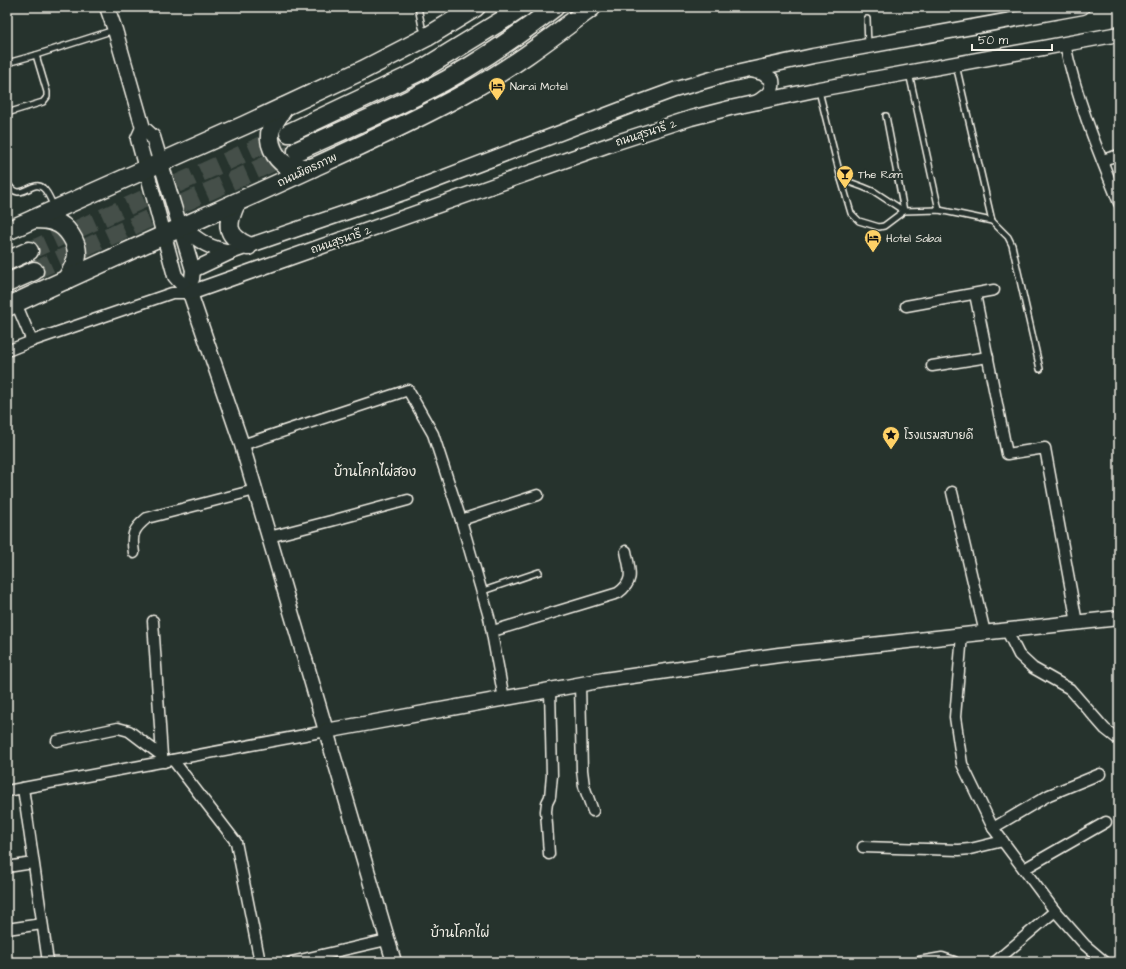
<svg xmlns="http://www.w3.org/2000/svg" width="1126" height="969" font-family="'Architects Daughter','Playpen Sans Thai',sans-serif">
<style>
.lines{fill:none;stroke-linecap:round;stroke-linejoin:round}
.highway-tunnel{stroke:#455049;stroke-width:18;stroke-dasharray:18 9;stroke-linecap:butt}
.lane-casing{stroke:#f4f1e8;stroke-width:8}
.street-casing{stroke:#f4f1e8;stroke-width:13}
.secondary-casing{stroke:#f4f1e8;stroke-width:17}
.highway-casing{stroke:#f4f1e8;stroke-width:21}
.lane{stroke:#26332d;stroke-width:5}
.street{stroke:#26332d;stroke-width:10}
.secondary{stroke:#26332d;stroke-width:14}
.highway{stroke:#26332d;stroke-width:18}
.labels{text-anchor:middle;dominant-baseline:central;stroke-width:4;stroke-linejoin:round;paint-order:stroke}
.poi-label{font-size:11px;fill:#f4f1e8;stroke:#26332d;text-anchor:start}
.street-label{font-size:11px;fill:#f4f1e8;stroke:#26332d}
.quarter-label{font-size:13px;fill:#f4f1e8;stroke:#26332d}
</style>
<rect width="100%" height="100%" fill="#26332d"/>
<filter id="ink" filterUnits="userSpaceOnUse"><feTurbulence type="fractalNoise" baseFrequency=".025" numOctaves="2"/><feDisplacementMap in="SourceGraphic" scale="8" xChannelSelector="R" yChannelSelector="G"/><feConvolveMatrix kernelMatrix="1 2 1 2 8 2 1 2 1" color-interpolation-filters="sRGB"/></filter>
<g filter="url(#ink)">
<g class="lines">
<g class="highway-tunnel">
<path d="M29 251 289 133"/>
<path d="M34 271 293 153"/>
</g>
<defs>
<g id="lane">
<path d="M418 7 422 27 426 35"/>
<path d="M867 19 868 46"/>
<path d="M7 63 36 55 114 30"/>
<path d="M956 65 992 221 1008 237 1012 245 1040 369"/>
<path d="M909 73 939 210"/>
<path d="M819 91 841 179 863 187 875 192 904 211 939 210 992 221"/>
<path d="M7 113 43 102 47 97V92L36 55"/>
<path d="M841 179 851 213 859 221 879 227 884 226 904 211 886 116"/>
<path d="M7 182C19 206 32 178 43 188 48 192 51 201 54 207"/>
<path d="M483 591 539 572"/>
</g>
<g id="street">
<path d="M1065 44C1076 98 1098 151 1119 203"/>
<path d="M1102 160 1119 155"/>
<path d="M975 294 1007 454 1045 448 1077 623"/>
<path d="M16 303 32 341"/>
<path d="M906 306 994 290"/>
<path d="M7 351 32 341 172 293H190"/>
<path d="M932 366 988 357"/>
<path d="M242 445 408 390 433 434 461 520 489 617 504 699"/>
<path d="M952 492 985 633"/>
<path d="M461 520 538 495"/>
<path d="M269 537 331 521 408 500"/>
<path d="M134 553C131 535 133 529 147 518L255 490"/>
<path d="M153 621 162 756 164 762"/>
<path d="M493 631 618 593C636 581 629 569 626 551"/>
<path d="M1007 631 1019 655 1033 668 1070 689 1105 729 1119 740"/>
<path d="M962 635 955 717 962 764 993 828 1055 911 1085 945 1105 962"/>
<path d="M580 684 582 770 584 786 593 811"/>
<path d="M57 741 118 728 129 731 162 756"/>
<path d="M173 760 236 842 260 962"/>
<path d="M23 788 48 962"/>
<path d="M7 791 326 731"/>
<path d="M993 828 1049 795 1100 774"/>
<path d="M863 847 959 850 970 849 1003 841"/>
<path d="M549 854 546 811 547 803 550 797 552 775 550 690"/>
<path d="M7 867 33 863"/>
<path d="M1024 869 1106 822"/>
<path d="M7 929 42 924"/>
<path d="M291 962 387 940"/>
<path d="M919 962 942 958 954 962"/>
<path d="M995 962 1055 911"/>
</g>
<g id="secondary">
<path d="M107 7 115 30 143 128 153 137 193 270 192 279"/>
<path d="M750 70 763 73 772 80C774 91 767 96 758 102"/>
<path d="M143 128 138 139 175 276 190 293 242 445 394 962"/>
<path d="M181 227C200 241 207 248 231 252"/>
<path d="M193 270 231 252 248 246 403 193 625 108 674 90 722 76 813 56 1082 7"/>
<path d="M190 293 614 143 691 118 730 108 819 89 1119 34"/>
<path d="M326 731 604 680 779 655 1119 618"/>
</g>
<g id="highway">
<path d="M284 107C280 114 274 121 271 129 267 141 274 158 286 165 293 169 304 168 311 168"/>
<path d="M289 133 418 72 511 15 523 7"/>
<path d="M297 151C340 132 383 113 424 92 471 68 514 39 555 7"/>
<path d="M236 203C227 223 224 235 248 246"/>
<path d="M34 219C41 219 48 219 55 222 67 226 77 242 77 254 77 263 71 272 66 280"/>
<path d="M7 231 245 125 363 70 427 37 476 7"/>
<path d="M7 261 29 251"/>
<path d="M7 283 34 271"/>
<path d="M7 307C109 259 212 214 314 167 366 143 419 119 469 91 513 67 552 37 592 7"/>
</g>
</defs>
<use href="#lane" class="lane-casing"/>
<use href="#street" class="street-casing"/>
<use href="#secondary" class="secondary-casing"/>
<use href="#highway" class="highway-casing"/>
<use href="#lane" class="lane"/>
<use href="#street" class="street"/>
<use href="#secondary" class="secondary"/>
<use href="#highway" class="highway"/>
</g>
</g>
<defs>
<symbol id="hotel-pin" viewBox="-11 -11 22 30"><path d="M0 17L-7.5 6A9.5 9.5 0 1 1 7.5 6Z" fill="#ffd166" stroke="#26332d"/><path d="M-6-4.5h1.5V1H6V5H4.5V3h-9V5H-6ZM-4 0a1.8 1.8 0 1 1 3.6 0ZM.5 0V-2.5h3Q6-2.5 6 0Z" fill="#111"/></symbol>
<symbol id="bar-pin" viewBox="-11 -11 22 30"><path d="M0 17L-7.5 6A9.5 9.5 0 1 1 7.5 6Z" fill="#ffd166" stroke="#26332d"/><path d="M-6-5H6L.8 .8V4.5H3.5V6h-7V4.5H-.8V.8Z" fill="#111"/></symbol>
<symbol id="sight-pin" viewBox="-11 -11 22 30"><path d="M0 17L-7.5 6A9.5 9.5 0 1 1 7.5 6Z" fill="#ffd166" stroke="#26332d"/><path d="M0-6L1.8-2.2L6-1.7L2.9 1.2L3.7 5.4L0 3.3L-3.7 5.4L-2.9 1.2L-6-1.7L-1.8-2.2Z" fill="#111"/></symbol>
</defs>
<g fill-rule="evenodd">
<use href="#hotel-pin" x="487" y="76" width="20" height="27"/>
<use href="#bar-pin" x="835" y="164" width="20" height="27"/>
<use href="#hotel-pin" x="863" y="228" width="20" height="27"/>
<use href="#sight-pin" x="881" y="425" width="20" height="27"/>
</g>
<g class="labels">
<g class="poi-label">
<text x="510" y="86">Narai Motel</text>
<text x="858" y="174">The Ram</text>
<text x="886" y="238">Hotel Sabai</text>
<text x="904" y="435">โรงแรมสบายดี</text>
</g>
<g class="street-label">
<text transform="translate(646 133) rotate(-18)">ถนนสุรนารี 2</text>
<text transform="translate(307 170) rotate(-25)">ถนนมิตรภาพ</text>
<text transform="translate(341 240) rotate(-19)">ถนนสุรนารี 2</text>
</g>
<g class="quarter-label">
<text x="375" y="472">บ้านโคกไผ่สอง</text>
<text x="460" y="933">บ้านโคกไผ่</text>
</g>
</g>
<rect width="1126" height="969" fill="none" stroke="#26332d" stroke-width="24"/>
<rect x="12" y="12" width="1102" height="945" fill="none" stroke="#f4f1e8" stroke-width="1.5" filter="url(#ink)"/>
<path d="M972 44v6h80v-6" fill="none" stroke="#f4f1e8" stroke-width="2"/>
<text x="978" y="44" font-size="12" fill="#f4f1e8" stroke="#26332d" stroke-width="3" paint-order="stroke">50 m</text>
</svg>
